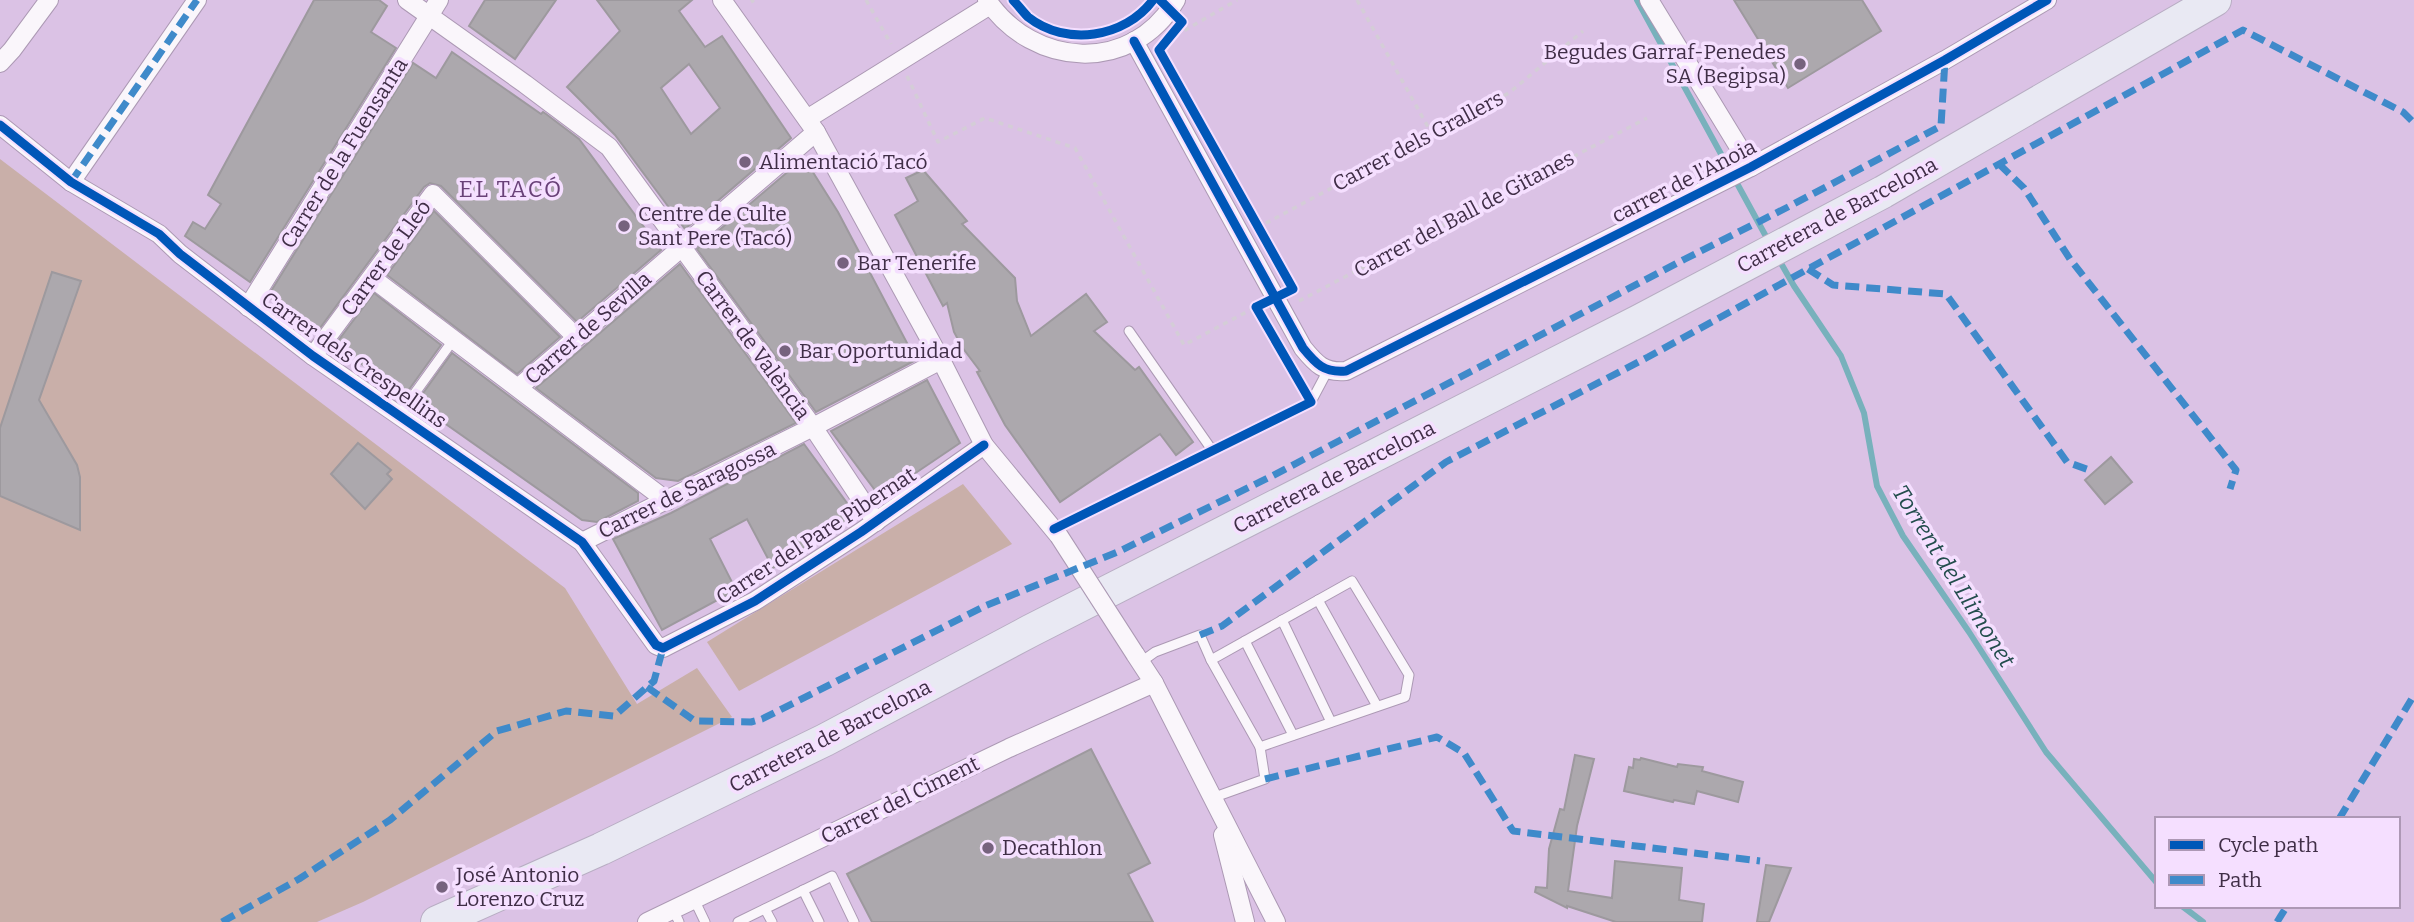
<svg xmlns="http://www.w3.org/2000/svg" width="2414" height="922" font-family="Bitter,serif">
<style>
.green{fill:#c9afa9}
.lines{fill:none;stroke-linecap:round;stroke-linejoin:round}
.stream{stroke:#78b1bc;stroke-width:6}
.building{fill:#aca8ad;stroke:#9d999e;stroke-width:2;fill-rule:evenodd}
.lane-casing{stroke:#ac99b4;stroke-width:11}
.street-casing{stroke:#ac99b4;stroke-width:20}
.highway-casing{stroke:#b8adc3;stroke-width:34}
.path{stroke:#d4cdd7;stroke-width:3.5;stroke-dasharray:5 5;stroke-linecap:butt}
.lane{stroke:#faf6fb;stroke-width:9}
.street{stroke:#faf6fb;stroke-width:18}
.highway{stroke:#e9e9f3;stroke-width:32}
.street-bridge-casing{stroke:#ac99b4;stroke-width:20;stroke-linecap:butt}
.street-bridge{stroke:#faf6fb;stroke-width:18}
.quiet{stroke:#3f8aca;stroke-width:7;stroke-dasharray:14 7;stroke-linecap:butt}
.cycleway-casing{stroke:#f5dfff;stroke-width:13}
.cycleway{stroke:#0057b8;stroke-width:9}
.poi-dot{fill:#76627e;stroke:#f5dfff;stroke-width:2.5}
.labels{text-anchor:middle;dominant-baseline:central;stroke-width:7;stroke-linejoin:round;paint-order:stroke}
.poi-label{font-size:21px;fill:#402e47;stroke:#f5dfff;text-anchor:start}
.street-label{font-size:21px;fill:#402e47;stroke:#f5dfff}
.neighbourhood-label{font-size:23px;letter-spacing:2px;fill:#694178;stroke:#f5dfff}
.water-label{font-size:23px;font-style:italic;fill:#234d4d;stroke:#f5dfff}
</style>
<rect width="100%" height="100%" fill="#dbc2e5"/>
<g class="green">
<path d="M0 159 565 588 637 704 697 668 732 717 363 902 317 922H0Z"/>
<path d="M963 484 1012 544 739 691 707 642Z"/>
</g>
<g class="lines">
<g class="stream">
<path d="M1637 0 1769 242"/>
<path d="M1778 258 1794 286 1841 356 1864 413 1877 486 1903 536 1969 632 2046 752 2157 883"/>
<path d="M2182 906 2203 922"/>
</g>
</g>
<g class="building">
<path d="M314 0H379L387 6 371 32 396 48 250 282 185 236 193 222 205 229 221 204 208 195Z"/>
<path d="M485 0H556L515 59 469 26Z"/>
<path d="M597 0H692L679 11 705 47 722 36 791 138 685 229 615 135 567 87 620 31ZM689 64 720 108 691 134 661 88Z"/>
<path d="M1734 0H1862L1881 31 1788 88Z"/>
<path d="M452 52 541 114 543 112 546 114 579 139 661 250 577 322 441 186 430 183 424 187 317 332 268 296 413 63 436 78Z"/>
<path d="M804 158 838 212 916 360 816 412 697 249Z"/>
<path d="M923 170 967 221 962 224 1015 278 1017 301 1031 336 1086 294 1107 322 1094 331 1135 370 1139 367 1193 442 1176 455 1160 434 1060 502 1005 425 977 372 980 371 962 347 954 332 947 303 943 306 895 215 918 201 906 178Z"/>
<path d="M434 211 560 337 517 374 387 275Z"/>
<path d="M680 264 796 423 678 481 656 478 536 388Z"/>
<path d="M52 272 81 281 39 400 77 465 80 477V530L0 496V428Z"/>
<path d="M374 293 441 345 405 395 335 345Z"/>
<path d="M452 353 638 493V501L597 522 582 520 416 403Z"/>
<path d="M927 380 960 443 880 497 831 431Z"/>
<path d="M358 443 391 470 387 474 392 479 365 509 331 474Z"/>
<path d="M804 444 855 514 773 568 747 519 715 536 710 539 736 590 662 630 613 539 671 513Z"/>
<path d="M2111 457 2132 482 2105 504 2085 480Z"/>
<path d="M1091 749 1150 863 1128 874 1153 922H872L847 874Z"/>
<path d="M1575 755 1594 759 1577 826 1568 891 1612 898 1615 861 1682 868 1679 900 1704 904 1702 922H1616L1567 906V908L1535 892 1536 887 1547 888 1549 849 1560 809 1564 810Z"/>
<path d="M1641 758 1677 767 1678 764 1703 767 1702 771 1743 782 1738 802 1697 791 1694 804 1674 800 1673 802 1624 791 1629 767 1633 768 1634 759 1640 760Z"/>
<path d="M1766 865 1791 868 1769 922H1757Z"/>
</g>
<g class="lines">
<defs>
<g id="lane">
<path d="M1129 331 1212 450 1311 402 1328 370"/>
<path d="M399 415 454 339"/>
<path d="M1352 581 1409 675 1405 697 1260 747 1211 660Z"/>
<path d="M1318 600 1377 706"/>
<path d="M1282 620 1331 722"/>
<path d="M1245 641 1293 735"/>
<path d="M1141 662 1155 652 1200 635 1211 660"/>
<path d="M1212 798 1265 779 1260 747"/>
<path d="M803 890 819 922"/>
<path d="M694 899 705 922"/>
<path d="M673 909 679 922"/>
<path d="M765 909 772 922"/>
<path d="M738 922 832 876 854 922"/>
</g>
<g id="street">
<path d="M407 0 525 84 609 147 813 427 876 522"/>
<path d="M722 0 816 132 941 360 984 445 1059 536"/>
<path d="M987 0C1033 68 1132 75 1176 0"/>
<path d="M1649 0 1751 167"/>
<path d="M1134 41 1303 348C1316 364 1324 373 1346 371L1751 167 1945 60 2047 0"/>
<path d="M0 63 12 50 49 0"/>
<path d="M807 119 990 5"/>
<path d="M0 125 71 182 159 234 180 254 313 356 582 542 656 645 663 648 755 601 861 532 984 445"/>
<path d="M71 182 197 0"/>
<path d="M372 278 667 501"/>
<path d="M248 307 439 0"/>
<path d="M313 356 433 194 576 337"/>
<path d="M519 387 816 132"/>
<path d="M582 542 813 427 941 360"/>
<path d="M1135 654 1154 683 1276 922"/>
<path d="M1223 835 1245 922"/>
<path d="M647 922 1009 748 1154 683"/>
</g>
<path id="highway" d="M437 922 601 849 825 740 1030 631 1639 321 1883 192 2215 0"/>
</defs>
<use href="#lane" class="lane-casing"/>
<use href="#street" class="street-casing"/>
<use href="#highway" class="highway-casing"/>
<g class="path">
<path d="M866 0 891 44"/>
<path d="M1357 0 1432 134"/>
<path d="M751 2 754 0"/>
<path d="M1176 28 1182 32 1237 0"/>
<path d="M907 76 938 142 985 118 1075 148 1184 345 1256 307"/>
<path d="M1257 228 1509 93 1583 31"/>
<path d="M1299 301 1647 118"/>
</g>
<use href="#lane" class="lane"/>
<use href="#street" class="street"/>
<use href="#highway" class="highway"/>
<defs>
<path id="street-bridge" d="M1059 536 1135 654"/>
</defs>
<use href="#street-bridge" class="street-bridge-casing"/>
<use href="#street-bridge" class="street-bridge"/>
<g class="quiet">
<path d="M1999 164 2024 188 2070 259 2236 470 2230 489"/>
<path d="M71 182 197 0"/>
<path d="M1808 269 1833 285 1946 294 2067 462 2089 470"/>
<path d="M1200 635 1222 626 1446 462 1648 357 2243 30 2403 112 2414 123"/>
<path d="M647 687 695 721 751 722 762 719 985 606 1120 551 1272 476 1685 259 1788 207 1941 126 1945 60"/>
<path d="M1265 779 1437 737 1464 753 1513 831 1760 861"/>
<path d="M2339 819 2414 695"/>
<path d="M222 922 299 879 390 820 497 731 566 711 614 716 654 681 663 648"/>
<path d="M2277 922 2287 906"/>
</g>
<defs>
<g id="cycleway">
<path d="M1013 0C1018 5 1023 12 1028 17 1066 47 1125 38 1153 0"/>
<path d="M1134 41 1303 348C1316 364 1324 373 1346 371L1751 167 1945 60 2047 0"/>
<path d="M0 125 71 182 159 234 180 254 313 356 582 542 656 645 663 648 755 601 861 532 984 445"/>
<path d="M1054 529 1311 402 1256 307 1293 289 1159 50 1182 22 1160 0"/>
</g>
</defs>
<use href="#cycleway" class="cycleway-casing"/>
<use href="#cycleway" class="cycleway"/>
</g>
<g class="poi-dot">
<circle cx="1800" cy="64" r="7"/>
<circle cx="745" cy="162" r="7"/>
<circle cx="624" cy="226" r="7"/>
<circle cx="843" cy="263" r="7"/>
<circle cx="785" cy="351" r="7"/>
<circle cx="988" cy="848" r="7"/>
<circle cx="442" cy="887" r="7"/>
</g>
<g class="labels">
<g class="poi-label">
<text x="1786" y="52" text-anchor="end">Begudes Garraf-Penedes<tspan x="1786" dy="24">SA (Begipsa)</tspan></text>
<text x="759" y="162">Alimentació Tacó</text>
<text x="638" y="214">Centre de Culte<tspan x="638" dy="24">Sant Pere (Tacó)</tspan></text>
<text x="857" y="263">Bar Tenerife</text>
<text x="799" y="351">Bar Oportunidad</text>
<text x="1002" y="848">Decathlon</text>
<text x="456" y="875">José Antonio<tspan x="456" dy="24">Lorenzo Cruz</tspan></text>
</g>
<g class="street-label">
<text transform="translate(1418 141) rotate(-28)">Carrer dels Grallers</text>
<text transform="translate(344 153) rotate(-58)">Carrer de la Fuensanta</text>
<text transform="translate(1684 181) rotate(-27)">carrer de l'Anoia</text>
<text transform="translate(1464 214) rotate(-28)">Carrer del Ball de Gitanes</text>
<text transform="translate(1837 215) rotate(-28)">Carretera de Barcelona</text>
<text transform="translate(386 258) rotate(-54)">Carrer de Lleó</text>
<text transform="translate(588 328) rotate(-41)">Carrer de Sevilla</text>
<text transform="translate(753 345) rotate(54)">Carrer de València</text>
<text transform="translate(354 360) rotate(35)">Carrer dels Crespellins</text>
<text transform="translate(1334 477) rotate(-27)">Carretera de Barcelona</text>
<text transform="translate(687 490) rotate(-26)">Carrer de Saragossa</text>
<text transform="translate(816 536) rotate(-33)">Carrer del Pare Pibernat</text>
<text transform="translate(830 736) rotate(-27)">Carretera de Barcelona</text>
<text transform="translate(900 800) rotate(-26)">Carrer del Ciment</text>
</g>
<g class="neighbourhood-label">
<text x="511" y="189">EL TACÓ</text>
</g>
<g class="water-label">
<text transform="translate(1954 576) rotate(58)">Torrent del Llimonet</text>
</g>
</g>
<rect x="2155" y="817" width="245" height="91" fill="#f5dfff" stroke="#ad98b5" stroke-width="2"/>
<rect x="2169" y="840" width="35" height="10" fill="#0057b8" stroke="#ad98b5" stroke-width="2"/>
<text x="2218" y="852" font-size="21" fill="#402e47">Cycle path</text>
<rect x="2169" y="875" width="35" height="10" fill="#3f8aca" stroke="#ad98b5" stroke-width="2"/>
<text x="2218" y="887" font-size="21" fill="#402e47">Path</text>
</svg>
